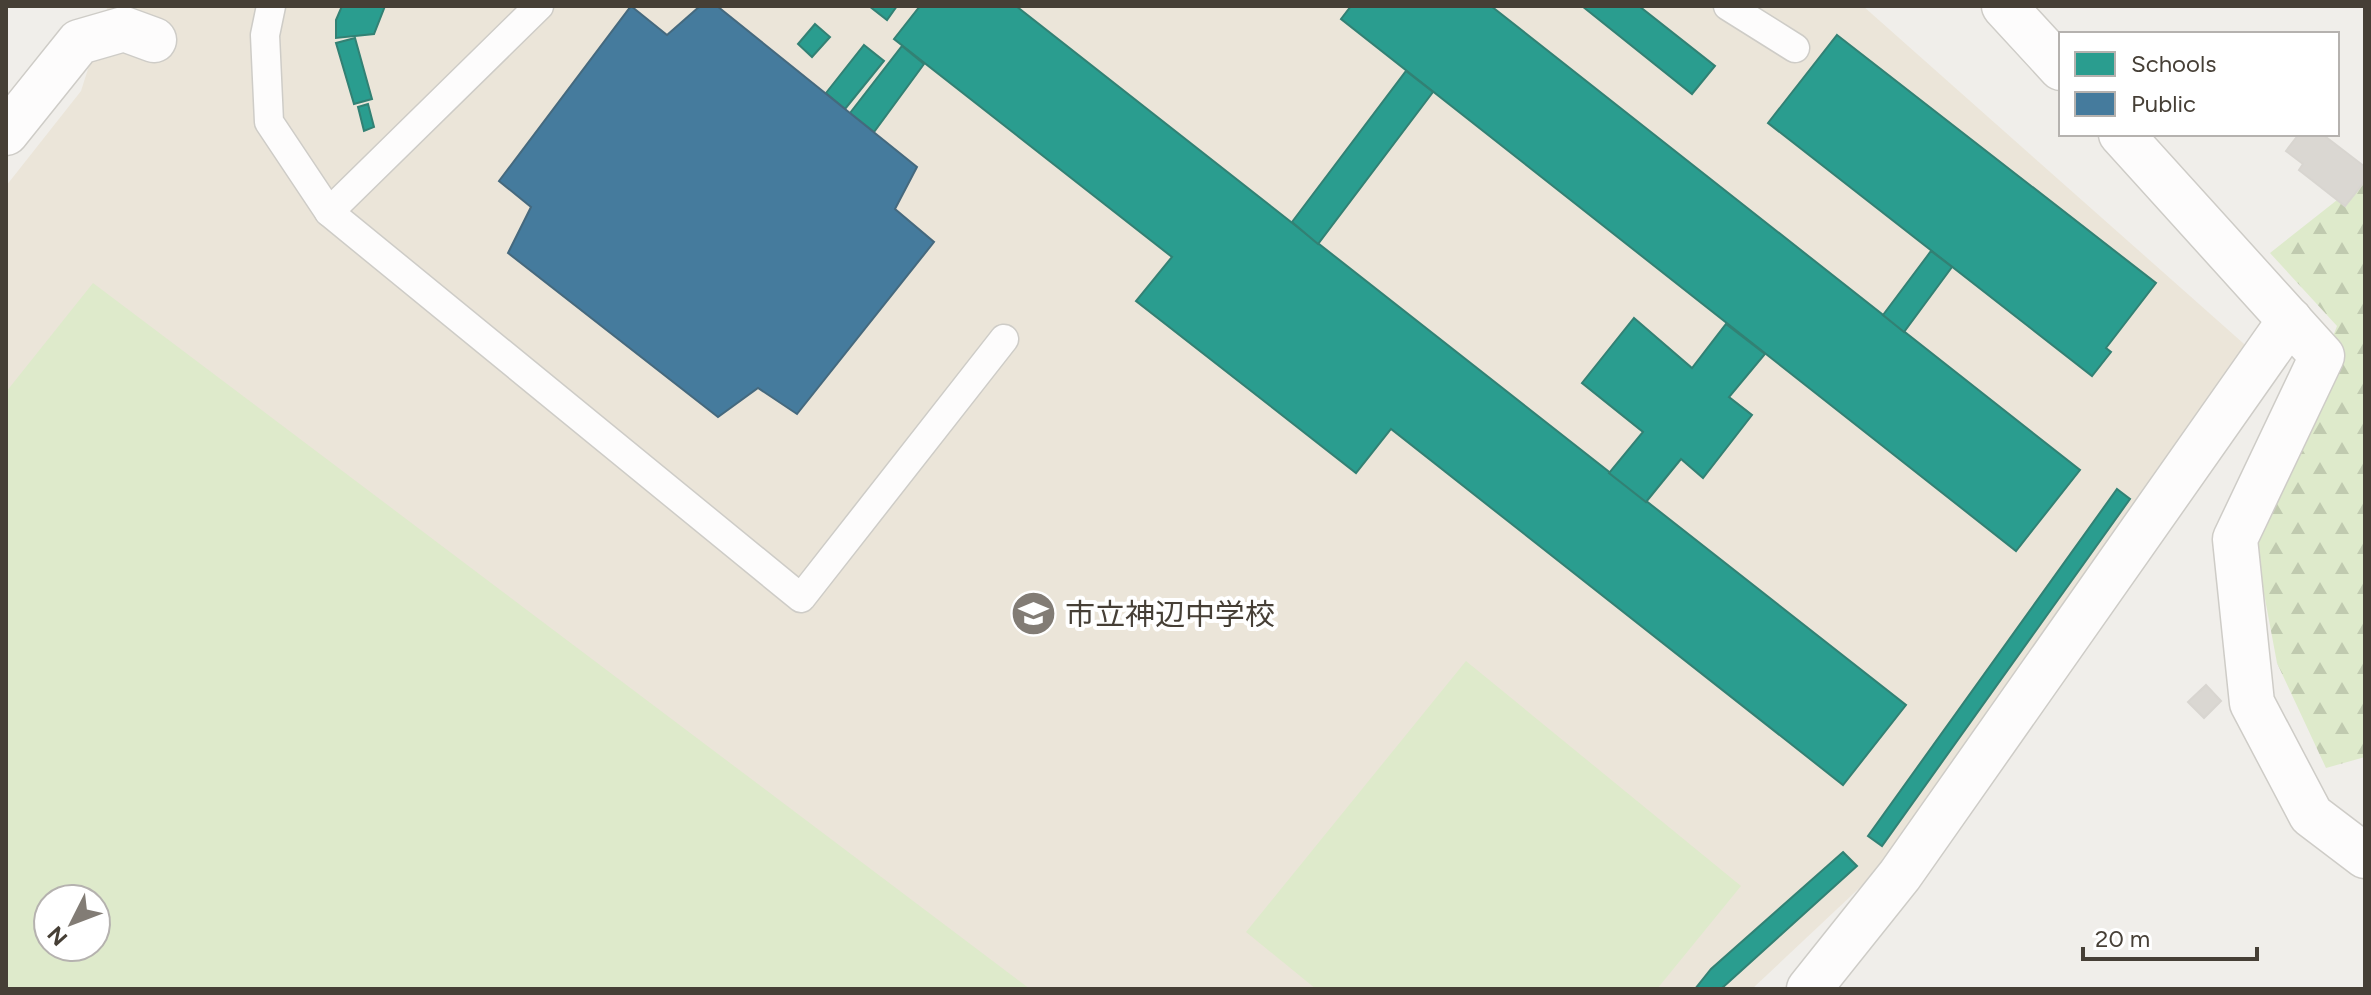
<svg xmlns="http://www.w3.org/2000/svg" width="2371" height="995" viewBox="0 0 2371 995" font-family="Figtree,'Noto Sans JP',sans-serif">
	<defs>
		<pattern id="forest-firs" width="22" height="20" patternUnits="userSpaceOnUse" patternTransform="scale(2)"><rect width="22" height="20" fill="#deeacb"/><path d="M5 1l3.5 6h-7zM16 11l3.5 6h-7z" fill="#c0caaf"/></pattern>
	</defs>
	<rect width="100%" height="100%" fill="#f0eeea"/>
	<!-- education -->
	<path fill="#ebe5d9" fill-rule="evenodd" d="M108 6H1863L2252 351 1870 878 1752 989H6V186L81 91ZM48 899H96V947H48Z"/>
	<!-- forest -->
	<path fill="url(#forest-firs)" d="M2365 178V757L2326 768 2277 663 2254 540 2337 326 2270 253Z"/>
	<!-- pitch -->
	<g fill="#deeacb" fill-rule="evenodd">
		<path d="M93 283 1030 989H6V392ZM48 899H96V947H48Z"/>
		<path d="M1466 661 1741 886 1657 989H1316L1246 932Z"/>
	</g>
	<!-- schools -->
	<g fill="#2a9d8f" stroke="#328174" stroke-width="2">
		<path d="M342 6H385L374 34 336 38V20Z"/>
		<path d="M869 6H897L887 20Z"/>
		<path d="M920 6H1016L1906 705 1843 785 1391 429 1356 473 1136 301 1172 257 894 39Z"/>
		<path d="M1351 6H1491L2080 470 2016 551 1341 19Z"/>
		<path d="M1582 6H1639L1715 66 1692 94Z"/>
		<path d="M815 24 830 37 812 57 798 44Z"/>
		<path d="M1837 35 2156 283 2106 348 2111 352 2092 376 1768 123Z"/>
		<path d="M355 38 372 99 354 104 336 43Z"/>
		<path d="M864 45 884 61 845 109 826 93Z"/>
		<path d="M902 46 924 64 874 132 850 113Z"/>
		<path d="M1406 71 1433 92 1318 244 1292 222Z"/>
		<path d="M368 104 374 127 364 131 358 107Z"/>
		<path d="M1931 251 1952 267 1904 332 1883 315Z"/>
		<path d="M1634 318 1692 368 1726 324 1765 354 1729 397 1752 415 1703 478 1681 459 1646 502 1609 473 1643 432 1582 383Z"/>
		<path d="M2117 489 2130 499 1882 846 1868 836Z"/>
		<path d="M1843 852 1857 866 1721 989H1695L1711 969Z"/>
	</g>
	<!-- public -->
	<path fill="#457b9d" stroke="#45697e" stroke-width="2" d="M631 6 667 35 700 6H717L917 167 895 209 934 242 797 414 758 388 718 417 508 253 531 207 499 181Z"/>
	<!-- building -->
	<g fill="#dad7d2" stroke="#d8d5d0" stroke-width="2">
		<path d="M2299 134H2322L2365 167V181L2345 206 2299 170 2303 164 2286 151Z"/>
		<path d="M2206 685 2221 701 2204 718 2188 702Z"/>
	</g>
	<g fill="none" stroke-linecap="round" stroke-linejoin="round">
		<defs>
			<g id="service">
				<path d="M271 6 265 35 269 122 329 212 801 598 1004 339"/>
				<path d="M1728 6 1795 48"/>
				<path d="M329 212 539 6"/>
			</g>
			<g id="minor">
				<path d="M2004 6 2061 68"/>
				<path d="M6 133 79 42 124 29 154 40"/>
				<path d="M2121 134 2322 356 2235 539 2252 703 2311 815 2365 856"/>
				<path d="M1809 989 1900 875 2290 320"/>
			</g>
		</defs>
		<!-- service casing -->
		<use href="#service" stroke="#ceccc7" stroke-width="31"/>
		<!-- minor casing -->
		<use href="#minor" stroke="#ceccc7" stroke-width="47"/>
		<!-- service -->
		<use href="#service" stroke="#fdfcfc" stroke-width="28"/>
		<!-- minor -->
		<use href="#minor" stroke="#fdfcfc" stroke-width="44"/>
	</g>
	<!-- icons -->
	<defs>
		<symbol id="school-disc" viewBox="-11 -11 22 22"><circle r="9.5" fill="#827c75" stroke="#fff"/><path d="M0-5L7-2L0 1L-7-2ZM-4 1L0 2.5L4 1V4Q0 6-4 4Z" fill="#fff"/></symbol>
	</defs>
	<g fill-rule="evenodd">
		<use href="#school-disc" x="1008" y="588" width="51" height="51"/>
	</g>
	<g text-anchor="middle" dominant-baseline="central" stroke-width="8" stroke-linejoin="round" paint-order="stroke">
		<!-- poi labels -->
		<g font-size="30" fill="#463f36" stroke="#fff" text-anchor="start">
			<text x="1065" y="614">市立神辺中学校</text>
		</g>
	</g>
	<!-- border -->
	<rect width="2371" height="995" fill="none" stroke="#463f36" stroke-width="16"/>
	<!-- legend -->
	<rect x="2059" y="32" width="280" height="104" fill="#ffffff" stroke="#b5b2af" stroke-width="2"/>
	<rect x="2075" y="52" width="40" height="24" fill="#2a9d8f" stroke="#b5b2af" stroke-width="2"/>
	<text x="2131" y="72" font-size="24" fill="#463f36">Schools</text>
	<rect x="2075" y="92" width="40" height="24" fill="#457b9d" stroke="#b5b2af" stroke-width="2"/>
	<text x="2131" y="112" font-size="24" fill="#463f36">Public</text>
	<!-- north arrow -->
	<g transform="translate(72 923) rotate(228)"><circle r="38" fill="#ffffff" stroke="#b5b2af" stroke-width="2"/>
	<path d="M0-6L14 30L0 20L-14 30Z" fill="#827c75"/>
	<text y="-12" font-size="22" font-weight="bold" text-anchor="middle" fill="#463f36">N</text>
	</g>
	<!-- scale -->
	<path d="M2083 947v12h174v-12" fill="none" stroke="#463f36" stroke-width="4"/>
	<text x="2095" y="947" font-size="24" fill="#463f36" stroke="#ffffff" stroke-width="6" paint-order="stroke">20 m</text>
</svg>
